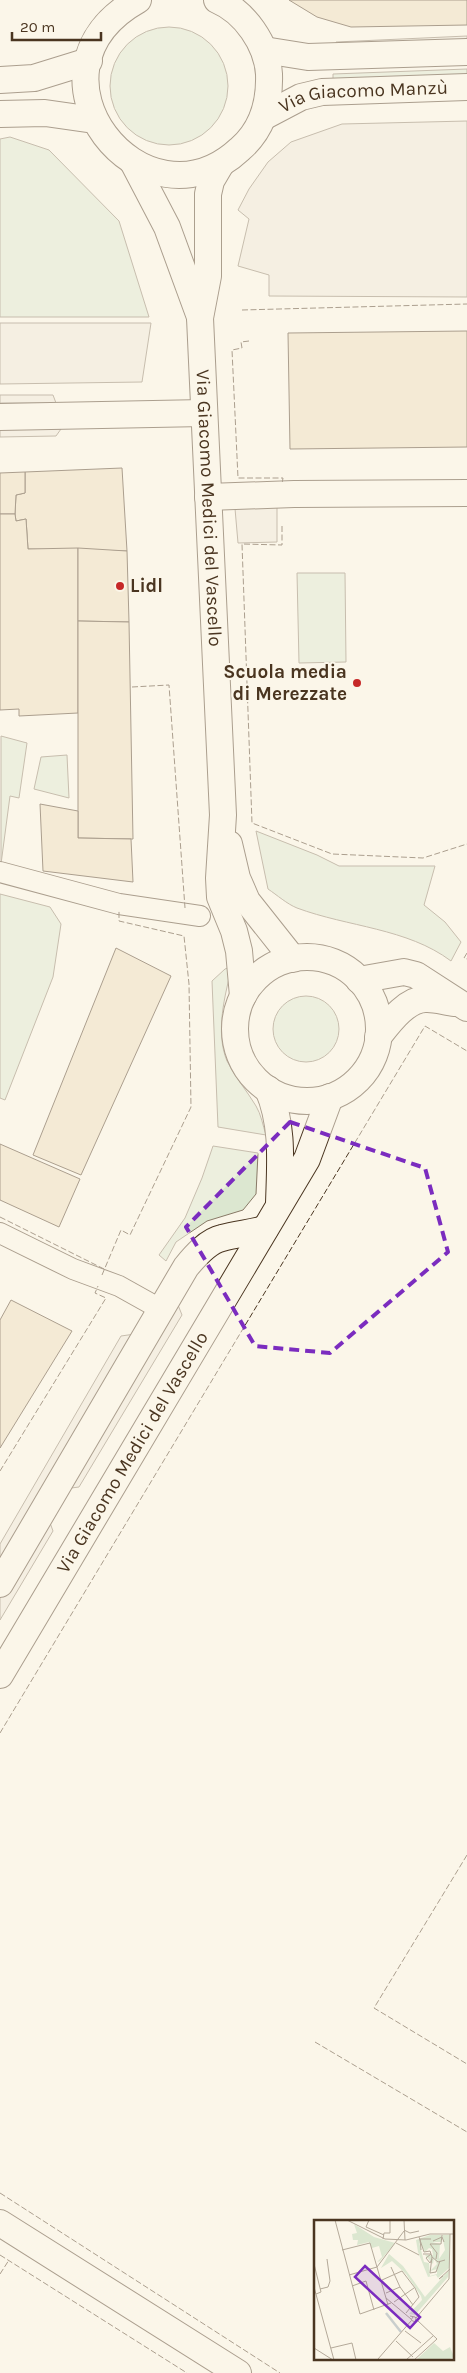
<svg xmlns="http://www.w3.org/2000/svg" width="467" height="2373" viewBox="0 0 467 2373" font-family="Karla,sans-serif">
	<rect width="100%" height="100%" fill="#fbf6e9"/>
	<!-- green -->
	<g fill="#dce7d0" stroke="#887966">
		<circle cx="169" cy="86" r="59"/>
		<path d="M467 69V77L333 81V74Z"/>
		<path d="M10 137 49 150 119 221 149 317H0V139Z"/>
		<path d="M297 573H345L346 662 299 663Z"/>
		<path d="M1 736 27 743 19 798 10 796 1 864Z"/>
		<path d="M67 755 69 798 34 789 41 757Z"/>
		<path d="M256 831 317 855 339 866H435L424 905 445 922 461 942 451 961C407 928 348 927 297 908 287 904 277 895 268 889Z"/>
		<path d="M0 894 50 907 61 924 53 977 5 1100 0 1098Z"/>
		<path d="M232 966C225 995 215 1032 227 1061 235 1077 247 1091 256 1106 261 1114 263 1126 266 1135L218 1127 212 981 225 969Z"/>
		<circle cx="306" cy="1029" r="33"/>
		<path d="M213 1146 258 1153 256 1194 243 1210 207 1221 176 1242 166 1261 159 1255 185 1218 202 1178Z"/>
	</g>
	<!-- parking -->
	<g fill="#ede7d9" stroke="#887966">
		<path d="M467 36V44L337 51 336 42Z"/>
		<path d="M467 121V297L269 296V275L238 266 249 219 238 210 249 189 268 162 291 142 342 124Z"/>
		<path d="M0 323H151L142 382 0 384Z"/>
		<path d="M0 395H53L56 403H0Z"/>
		<path d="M0 429H61L56 436 0 437Z"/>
		<path d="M277 484V542L238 543 234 497Z"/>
		<path d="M172 1290 182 1315 79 1487 56 1490Z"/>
		<path d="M135 1334 0 1559V1544L121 1336Z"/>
		<path d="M45 1509 53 1531 0 1620V1584Z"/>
	</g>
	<!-- building -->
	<g fill="#ecdcbc" stroke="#4a3520">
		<path d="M289 0H467V25L351 27 317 17Z"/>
		<path d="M467 331V447L290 449 288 333Z"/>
		<path d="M122 468 127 551 28 549 26 519 16 521 15 514 16 495 25 493V472Z"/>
		<path d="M25 472V493L16 495 15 514H0V473Z"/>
		<path d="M0 514H15L16 521 26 519 28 549 78 548V713L19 716V709L0 710Z"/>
		<path d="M78 548 127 551 129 622 78 621Z"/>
		<path d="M78 621 129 622 133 839 78 838Z"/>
		<path d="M40 804 78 811V838L131 839 133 882 43 871Z"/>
		<path d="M116 948 171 976 81 1175 33 1155Z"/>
		<path d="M0 1144 80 1179 59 1227 0 1200Z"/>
		<path d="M11 1300 72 1331 0 1448V1320Z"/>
	</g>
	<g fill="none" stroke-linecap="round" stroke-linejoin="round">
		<defs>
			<g id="pedestrian">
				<path d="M0 872 119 904 200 916"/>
				<path d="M0 1233 73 1269 119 1286 162 1310"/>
			</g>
			<g id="minor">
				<path d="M138 0C10 72 144 239 240 149 262 130 270 103 269 74 267 44 245 12 217 0"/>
				<path d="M264 50 308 57 467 52"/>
				<path d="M0 80 34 78 89 61"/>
				<path d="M0 114 45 113 94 120"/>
				<path id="s1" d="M263 117 301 97 322 92 467 87"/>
				<path d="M133 162 167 227 200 317"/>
				<path id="s2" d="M221 164 211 181 208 194V276L200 318 223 815 219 878 220 897 234 931 239 951 243 996"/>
				<path d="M0 417 204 413"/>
				<path d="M208 497 294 494 467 493"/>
				<path d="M229 844 237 878 247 901 293 959"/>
				<circle cx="307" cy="1029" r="72"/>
				<path d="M359 980 404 972 416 975 467 1008"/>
				<path d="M378 1037C389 1023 407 998 427 999 436 999 446 1002 455 1003"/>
				<path d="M268 1089C284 1126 280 1165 279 1204"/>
				<path d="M0 1584 186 1267C195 1256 208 1241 222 1238 236 1234 251 1233 265 1229"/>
				<path id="s3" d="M0 1675 307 1159 330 1097"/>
				<path d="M0 2223 238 2373"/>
			</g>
		</defs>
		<!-- pedestrian casing -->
		<use href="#pedestrian" stroke="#4a3520" stroke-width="22"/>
		<!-- minor casing -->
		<use href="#minor" stroke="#4a3520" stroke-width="28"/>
		<!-- pedestrian -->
		<use href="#pedestrian" stroke="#fbf6e9" stroke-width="20"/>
		<!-- minor -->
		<use href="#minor" stroke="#fbf6e9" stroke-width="26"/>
		<!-- fence -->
		<g stroke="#4a3520" stroke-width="1" stroke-dasharray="6 2.5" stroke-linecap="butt">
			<path d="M242 310 467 304"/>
			<path d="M249 341 241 342 242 348 232 350 238 478H283L282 484"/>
			<path d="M282 526V545L242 544 252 823 332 854 423 858 467 844"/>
			<path d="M132 687 169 685 185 908"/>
			<path d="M467 953 464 958 467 959"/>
			<path d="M0 1217 104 1269"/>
			<path d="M102 1275 121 1230 130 1235 191 1107 189 984 184 936 119 921V910"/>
			<path d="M0 1471 106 1298 95 1293 98 1286"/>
			<path d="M0 1733 425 1026 467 1051"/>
			<path d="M467 1855 374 2008 467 2064"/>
			<path d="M315 2042 467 2132"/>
			<path d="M0 2193 280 2373"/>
			<path d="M0 2255 187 2373"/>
			<path d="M0 2274 9 2260"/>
		</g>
	</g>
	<!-- marked area -->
	<path d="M0 0H467V2373H0ZM290 1122 425 1168 448 1252 330 1353 255 1346 186 1227Z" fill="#fbf6e9" fill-opacity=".55" fill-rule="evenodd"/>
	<path fill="none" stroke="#7b2cbf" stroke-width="4" stroke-dasharray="10 6" stroke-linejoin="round" d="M290 1122 425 1168 448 1252 330 1353 255 1346 186 1227Z"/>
	<!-- markers -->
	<g fill="#c62828" stroke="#fbf6e9" stroke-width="2">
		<circle cx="120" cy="586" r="5"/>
		<circle cx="357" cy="683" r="5"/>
	</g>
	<g text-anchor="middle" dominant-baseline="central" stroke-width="4" stroke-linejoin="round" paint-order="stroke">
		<!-- street labels -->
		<g font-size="19" fill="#4a3520" stroke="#fbf6e9">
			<text stroke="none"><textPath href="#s1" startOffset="105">Via Giacomo Manzù</textPath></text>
			<text stroke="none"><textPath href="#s2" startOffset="348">Via Giacomo Medici del Vascello</textPath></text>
			<text stroke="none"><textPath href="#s3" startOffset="259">Via Giacomo Medici del Vascello</textPath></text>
		</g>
		<!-- poi labels -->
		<g font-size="19" font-weight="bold" fill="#4a3520" stroke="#fbf6e9" text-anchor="start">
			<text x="130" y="586">Lidl</text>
			<text x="347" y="672" text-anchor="end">Scuola media<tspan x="347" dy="22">di Merezzate</tspan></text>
		</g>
	</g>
	<!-- overview -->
	<g transform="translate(314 2220)">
		<rect width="140" height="140" fill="#fbf6e9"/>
		<path d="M40 4 60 17 81 23 66 41 63 42 68 37 65 26 58 28 55 22 43 25 44 20H39L38 14 43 13ZM116 15H127V22H118L126 24 125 39 131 30 128 15H136L135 48 124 58 122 55 114 57 104 32 102 20ZM105 22 111 32 115 28 118 29 119 35H111L119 44 120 38 123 44 116 51 123 49V54L116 56 115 43 110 42ZM75 34 89 46 111 77 135 50 134 57 101 95 95 94 108 80 107 76 92 54 78 41 67 48ZM120 123 129 131 136 127 140 137 134 140H102Z" fill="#dce7d0" fill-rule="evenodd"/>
		<path fill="none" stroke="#c9cecd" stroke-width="2.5" d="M72 93 87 112"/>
		<path fill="none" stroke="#b4a999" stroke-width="1" d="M21 0 46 94 77 83M33 0 71 19 92 20 116 14H140M55 0 52 7 70 15M90 0 91 20M90 10 96 13 105 11M105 17 110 32 116 31 118 37M69 19 70 13H76V0M119 21 128 17 130 22M82 23 105 35M28 30 56 23 74 85M107 30 106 19H117M109 34H117L112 38 116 43 118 39M122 39 123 33 116 24H127L128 15M126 41 122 52 116 53 118 37 124 42 131 40M0 44 7 72 2 74M77 47 86 67 99 85M35 55 63 47 90 11M129 56 125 59 136 49M68 60 88 51 101 68 105 77 92 93M38 66 52 61 60 90M0 67 20 140M6 69 14 67 16 61 13 39M72 73 86 67M72 78 97 99M80 82 100 68M96 96 101 97 102 98 101 102 97 100 99 97M102 98 135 59 136 14M91 111 107 123M82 121 99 137M0 128 19 140M17 128 38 123 42 140M64 139 97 101M92 140 119 116M100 140 123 119 103 100"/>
		<path fill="#7b2cbf" fill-opacity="0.15" stroke="#7b2cbf" stroke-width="2.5" d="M51 46 106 97 96 108 41 57Z"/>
		<rect width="140" height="140" fill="none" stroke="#4a3520" stroke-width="2.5"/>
	</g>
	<!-- scale -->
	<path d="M12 32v8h89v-8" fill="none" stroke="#4a3520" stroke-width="2.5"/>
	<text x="20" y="32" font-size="15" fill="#4a3520" stroke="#fbf6e9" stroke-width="4" paint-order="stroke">20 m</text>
</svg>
